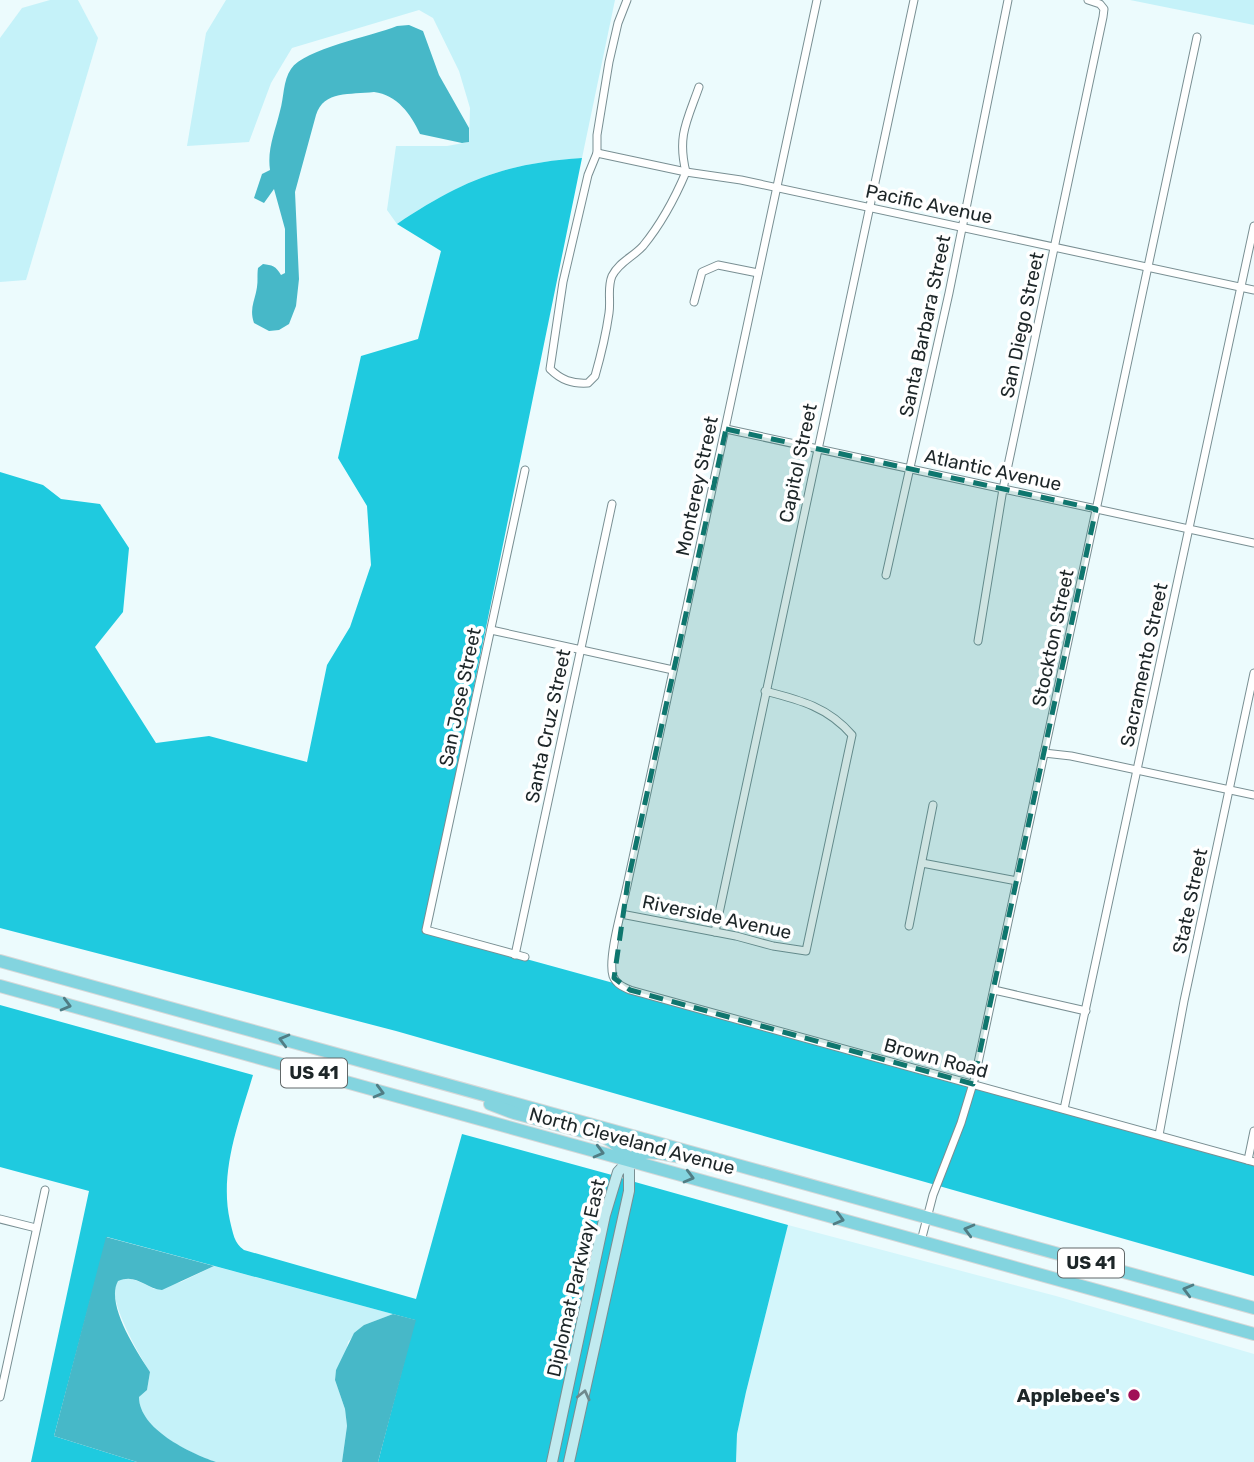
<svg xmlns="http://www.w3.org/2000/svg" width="1254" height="1462" viewBox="0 0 1254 1462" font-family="Rubik,sans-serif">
	<rect width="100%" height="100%" fill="#ecfbfd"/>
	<!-- built -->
	<path fill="#d4f6fb" d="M788 1225 1056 1296 1254 1354V1462H736L737 1434 746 1392Z"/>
	<!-- green -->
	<g fill="#c5f2f9">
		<path d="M50 0H78L98 38 26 280 0 282V38L22 8Z"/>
		<path d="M226 0H615L582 158C505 163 461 181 397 224L387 210 396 146H447L469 142 470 108 459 71 433 18 419 10 292 48 271 83 249 142 187 146 206 33Z"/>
		<path d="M1130 0H1254V25Z"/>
		<path d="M214 1266 393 1314 364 1325 348 1342 346 1353 336 1370 335 1380 345 1409 347 1426 342 1462H216C190 1453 138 1429 139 1397L147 1390 150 1372C136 1350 75 1244 154 1289L181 1282Z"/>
	</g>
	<!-- forest -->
	<g fill="#1fcadf">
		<path d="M582 158 424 931 1254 1159V1276L396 1031 0 928V472L43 485 61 499 100 504 129 548 123 612 95 647 156 743 209 736 307 762 327 665 350 627 371 565 367 506 338 458 361 356 418 339 441 251 397 224C461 181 505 163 582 158Z"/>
		<path d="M0 1005 253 1075C239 1122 219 1172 230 1221 233 1233 234 1243 244 1250L416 1299 462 1134 612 1175 600 1214 547 1462H378L415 1320 107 1237 54 1436 137 1462H31L89 1191 0 1167Z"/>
		<path d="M621 1178 625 1179 624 1190 564 1462H557L609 1216Z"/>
		<path d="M635 1182 788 1225 746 1392 737 1434 736 1462H574Z"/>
	</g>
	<!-- water -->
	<g fill="#47b8c8">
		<path d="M409 25 423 31 439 75 469 128V142L462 143 420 134C411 114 397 95 374 92 350 95 324 90 316 115L295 192 299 279 296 306 289 324 279 330 269 331 254 323C249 308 255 301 257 287 258 281 257 275 258 268L263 264C272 265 276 266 281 275L285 273V229L274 189 264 203 254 198 262 174 270 170C267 149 275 132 280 111 284 98 283 80 291 69 304 49 372 36 397 26Z"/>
		<path d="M106 1237 214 1266 162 1290C145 1288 136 1273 118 1281 105 1304 137 1352 150 1372L147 1390 139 1397C139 1429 190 1453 216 1462H137L54 1436Z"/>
		<path d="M393 1314 416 1320 378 1462H342L347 1426 345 1409 335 1380 336 1370 354 1333 364 1325Z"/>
	</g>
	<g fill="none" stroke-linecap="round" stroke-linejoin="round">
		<defs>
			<g id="minor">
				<path d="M627 0 618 23 609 62 597 135V153L588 175 563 282 550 369C561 380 572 384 588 383L595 376C601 355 606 334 609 313 611 300 607 288 612 276 619 262 633 257 643 246 661 224 675 198 686 172 677 136 687 121 699 87"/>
				<path d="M817 0 628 881C624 902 607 958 613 976 616 984 623 987 630 990L1254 1162"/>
				<path d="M597 153 686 172 741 180 1254 290"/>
				<path d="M694 302 702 272 718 265 758 273"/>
				<path d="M726 429 1254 543"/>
				<path d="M525 470 426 930 525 957"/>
				<path d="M886 575 949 293 1008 0"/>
				<path d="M491 630 673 670"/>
				<path d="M978 641 1003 489 1103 17 1104 9 1100 4 1088 0"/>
				<path d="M1044 753 1071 756 1254 795"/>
				<path d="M922 863 1017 881"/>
				<path d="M621 914 736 936 773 946 806 951 852 735C828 707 800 700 765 691"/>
				<path d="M909 926 933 805"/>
				<path d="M715 932 914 0"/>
				<path d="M515 955 612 504"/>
				<path d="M994 990 1086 1011"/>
				<path d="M1064 1109 1254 226"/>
				<path d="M1159 1135 1184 1001 1254 673"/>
				<path d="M1248 1160 1254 1131"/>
				<path d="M0 1219 36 1228"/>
				<path d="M921 1241 933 1195 961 1123 975 1077 1197 37"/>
				<path d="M0 1397 45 1190"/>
			</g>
			<g id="secondary">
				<path d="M552 1462 605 1215 618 1172 629 1160"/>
				<path d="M569 1462 629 1191V1160"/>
			</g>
			<g id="primary">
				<path d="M0 961 1254 1308"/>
				<path d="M0 986 1254 1334"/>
				<path d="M490 1104 514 1113 604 1137C616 1143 622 1149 629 1160"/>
				<path d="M629 1160C647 1147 660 1154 681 1157"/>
			</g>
		</defs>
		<!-- minor casing -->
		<use href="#minor" stroke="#798f93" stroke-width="9"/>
		<!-- secondary casing -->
		<use href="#secondary" stroke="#798f93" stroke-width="12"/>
		<!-- primary casing -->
		<use href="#primary" stroke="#d6d8d8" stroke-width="14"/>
		<!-- minor -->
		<use href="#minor" stroke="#fff" stroke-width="7"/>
		<!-- secondary -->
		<use href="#secondary" stroke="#c1eaef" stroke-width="10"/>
		<!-- primary -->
		<use href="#primary" stroke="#83d4df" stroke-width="12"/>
	</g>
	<!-- one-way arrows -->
	<defs><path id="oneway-chevron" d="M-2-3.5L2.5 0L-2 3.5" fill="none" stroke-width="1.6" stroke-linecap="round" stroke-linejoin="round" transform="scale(1.75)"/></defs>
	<g stroke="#507d84">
		<use href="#oneway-chevron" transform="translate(66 1005) rotate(15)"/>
		<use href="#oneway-chevron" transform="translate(284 1040) rotate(-165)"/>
		<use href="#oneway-chevron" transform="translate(379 1092) rotate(15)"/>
		<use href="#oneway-chevron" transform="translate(599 1152) rotate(15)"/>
		<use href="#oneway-chevron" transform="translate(689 1177) rotate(15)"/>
		<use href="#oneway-chevron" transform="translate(839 1219) rotate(15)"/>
		<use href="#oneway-chevron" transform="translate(969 1230) rotate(-165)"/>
		<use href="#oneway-chevron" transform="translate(1188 1290) rotate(-165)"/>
	</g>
	<use stroke="#6f888c" href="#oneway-chevron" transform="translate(584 1395) rotate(-77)"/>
	<!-- marked area -->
	<path fill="#0f766e" fill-opacity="0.2" stroke="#0f766e" stroke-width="5" stroke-dasharray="14 9" stroke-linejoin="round" d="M726 429 1096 509 973 1084 630 990 614 978 628 881Z"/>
	<!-- markers -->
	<circle fill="#a01057" stroke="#fff" stroke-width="2.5" cx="1134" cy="1395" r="7"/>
	<g text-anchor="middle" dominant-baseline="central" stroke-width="7" stroke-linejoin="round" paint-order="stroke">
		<!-- shield labels -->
		<g fill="#fff" stroke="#616768" stroke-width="2">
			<rect x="281" y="1058.5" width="66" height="29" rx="5"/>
			<rect x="1058" y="1248.5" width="66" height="29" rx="5"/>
		</g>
		<g font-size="18" font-weight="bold" fill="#1d2628">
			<text x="314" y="1073">US 41</text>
			<text x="1091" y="1263">US 41</text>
		</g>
		<!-- street labels -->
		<g font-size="19" fill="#1d2628" stroke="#fff">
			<text transform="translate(929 204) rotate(12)">Pacific Avenue</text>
			<text transform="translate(1022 325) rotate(-78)">San Diego Street</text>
			<text transform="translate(925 326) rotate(-78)">Santa Barbara Street</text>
			<text transform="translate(798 463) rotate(-78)">Capitol Street</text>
			<text transform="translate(993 470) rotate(12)">Atlantic Avenue</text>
			<text transform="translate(697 486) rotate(-78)">Monterey Street</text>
			<text transform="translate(1053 638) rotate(-78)">Stockton Street</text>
			<text transform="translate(1144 665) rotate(-78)">Sacramento Street</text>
			<text transform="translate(460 697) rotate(-78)">San Jose Street</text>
			<text transform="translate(548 726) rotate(-78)">Santa Cruz Street</text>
			<text transform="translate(1190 901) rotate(-78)">State Street</text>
			<text transform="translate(717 917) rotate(12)">Riverside Avenue</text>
			<text transform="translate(936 1058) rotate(15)">Brown Road</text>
			<text transform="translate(632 1141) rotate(15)">North Cleveland Avenue</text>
			<text transform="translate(576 1278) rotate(-77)">Diplomat Parkway East</text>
		</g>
		<!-- poi labels -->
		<g font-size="19" font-weight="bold" fill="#1d2628" stroke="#fff" text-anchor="end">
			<text x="1120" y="1395">Applebee's</text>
		</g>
	</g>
</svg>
